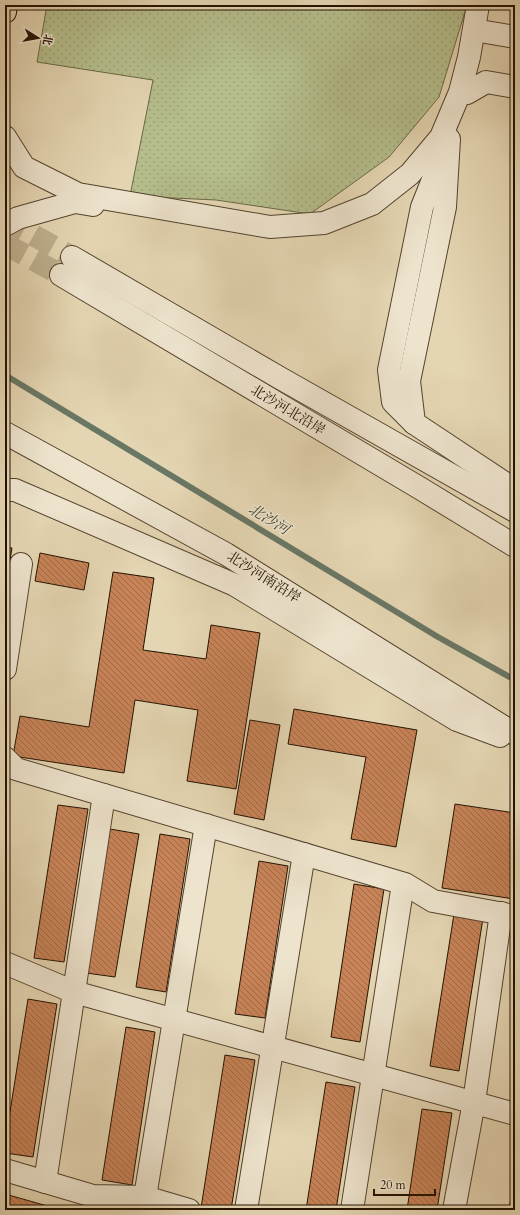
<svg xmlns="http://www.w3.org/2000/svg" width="520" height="1215" viewBox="0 0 520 1215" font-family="Cardo,'Noto Serif SC',serif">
	<defs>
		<pattern id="park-dots" width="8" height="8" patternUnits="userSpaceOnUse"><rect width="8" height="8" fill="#b5be8c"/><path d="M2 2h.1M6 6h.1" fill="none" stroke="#9ba277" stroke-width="1.8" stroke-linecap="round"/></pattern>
		<pattern id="building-back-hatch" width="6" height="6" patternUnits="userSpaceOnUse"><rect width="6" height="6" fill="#c88358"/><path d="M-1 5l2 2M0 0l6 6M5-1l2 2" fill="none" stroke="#a26a46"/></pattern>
	</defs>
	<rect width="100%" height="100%" fill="#e5d6b3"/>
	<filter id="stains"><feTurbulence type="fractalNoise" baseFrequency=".005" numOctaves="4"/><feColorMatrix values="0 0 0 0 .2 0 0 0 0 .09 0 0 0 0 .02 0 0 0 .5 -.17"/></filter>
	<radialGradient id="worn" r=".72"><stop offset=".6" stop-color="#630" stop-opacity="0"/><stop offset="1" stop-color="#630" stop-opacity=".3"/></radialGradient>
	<!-- park -->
	<path fill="url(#park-dots)" stroke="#6c6846" d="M47 5H467L439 97 389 157 310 214 216 200 130 196 153 80 37 62Z"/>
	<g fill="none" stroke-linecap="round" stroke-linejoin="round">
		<!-- stream -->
		<path stroke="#697765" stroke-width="6" d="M10 378 438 637 515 680"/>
	</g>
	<!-- building -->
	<g fill="url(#building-back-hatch)" stroke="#231200">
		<path d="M5 547 12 548 5 590Z"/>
		<path d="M40 553 89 563 84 590 35 581Z"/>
		<path d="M113 572 154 578 143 650 206 659 211 625 260 633 236 789 187 781 198 710 135 700 124 773 13 756 20 716 89 727Z"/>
		<path d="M294 709 417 730 396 847 351 839 366 757 288 744Z"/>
		<path d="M250 720 280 725 264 820 234 814Z"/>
		<path d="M455 804 515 813 514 899 442 888Z"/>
		<path d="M58 805 88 809 64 962 34 958Z"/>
		<path d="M110 829 139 834 115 977 86 973Z"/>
		<path d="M160 834 190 839 166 992 136 987Z"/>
		<path d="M259 861 288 866 265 1018 235 1014Z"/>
		<path d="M354 884 384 889 360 1042 331 1037Z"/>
		<path d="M454 914 483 918 459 1071 430 1066Z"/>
		<path d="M28 999 57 1004 33 1157 5 1153V1143Z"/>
		<path d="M126 1027 155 1032 132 1185 102 1180Z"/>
		<path d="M225 1055 255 1060 231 1210H215L201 1208Z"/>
		<path d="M326 1082 355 1087 336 1210H306Z"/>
		<path d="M422 1109 452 1113 437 1210H407Z"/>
		<path d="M515 1173V1210H509Z"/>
		<path d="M5 1194 51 1207 50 1210H5Z"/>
	</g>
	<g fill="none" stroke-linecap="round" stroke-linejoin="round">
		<!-- minor-tunnel -->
		<g stroke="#beaf8f" stroke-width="22" stroke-dasharray="22 11" stroke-linecap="butt">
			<path d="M5 219 72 257"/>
			<path d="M5 244 61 275"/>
		</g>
		<defs>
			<g id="minor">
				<path d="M474 30 515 37"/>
				<path d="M467 93 486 82 515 87"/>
				<path d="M5 137 24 167 78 194 270 227 324 223 372 204 410 174 441 137 460 92 469 57 478 5"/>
				<path d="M449 139 445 207 409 381 414 423 515 490"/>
				<path d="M5 225 18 218 75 202 93 205"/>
				<path d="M72 257 280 378 515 511"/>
				<path d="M61 275 418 487 515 546"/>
				<path d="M414 423 393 402 389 370 422 207 442 157"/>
				<path d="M5 433 226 554 515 734"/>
				<path d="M5 490H15L235 585 457 720 500 736"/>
				<path d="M5 669 21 564"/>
				<path d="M5 758 16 769 405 884 433 901 515 916"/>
				<path d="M5 963 74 992 515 1114"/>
				<path d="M5 1170 93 1196 145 1197 189 1210"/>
				<path d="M45 1182 104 795"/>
				<path d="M145 1197 206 825"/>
				<path d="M246 1210 304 854"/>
				<path d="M352 1210 403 884"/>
				<path d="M454 1210 474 1102 501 913"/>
			</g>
			<path id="major" d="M5 12 6 5"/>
		</defs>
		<!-- minor casing -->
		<use href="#minor" stroke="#54432d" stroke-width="24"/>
		<!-- major casing -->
		<use href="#major" stroke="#231200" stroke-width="24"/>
		<!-- minor -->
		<use href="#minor" stroke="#eee4ce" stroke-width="22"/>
		<!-- major -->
		<use href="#major" stroke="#e5d6b3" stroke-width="22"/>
	</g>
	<g text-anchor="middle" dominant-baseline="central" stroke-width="3" stroke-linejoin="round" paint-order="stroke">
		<!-- street labels -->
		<g font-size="14" fill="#231200" stroke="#eee4ce">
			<text transform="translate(288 410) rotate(31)">北沙河北沿岸</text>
			<text transform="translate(264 577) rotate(32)">北沙河南沿岸</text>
		</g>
		<!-- water labels -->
		<g font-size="15" font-style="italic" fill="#4c4d3b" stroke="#eee4ce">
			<text transform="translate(269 519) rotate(31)">北沙河</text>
		</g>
	</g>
	<!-- margin -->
	<rect width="520" height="1215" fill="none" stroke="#e5d6b3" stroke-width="20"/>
	<rect x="6" y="6" width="508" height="1203" fill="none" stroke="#231200" stroke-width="2"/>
	<rect x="10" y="10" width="500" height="1195" fill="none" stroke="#231200"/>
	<!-- north arrow -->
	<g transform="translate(38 38) rotate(101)" stroke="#eee4ce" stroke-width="3" paint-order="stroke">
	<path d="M0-3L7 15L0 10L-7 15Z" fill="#231200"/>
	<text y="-6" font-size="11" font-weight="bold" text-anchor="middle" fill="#231200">北</text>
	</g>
	<!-- scale -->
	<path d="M374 1189v6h61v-6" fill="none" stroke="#231200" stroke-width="2"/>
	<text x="380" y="1189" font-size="12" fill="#231200" stroke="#eee4ce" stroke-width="3" paint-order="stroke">20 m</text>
	<rect width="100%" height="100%" filter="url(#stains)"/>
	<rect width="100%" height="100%" fill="url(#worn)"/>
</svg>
